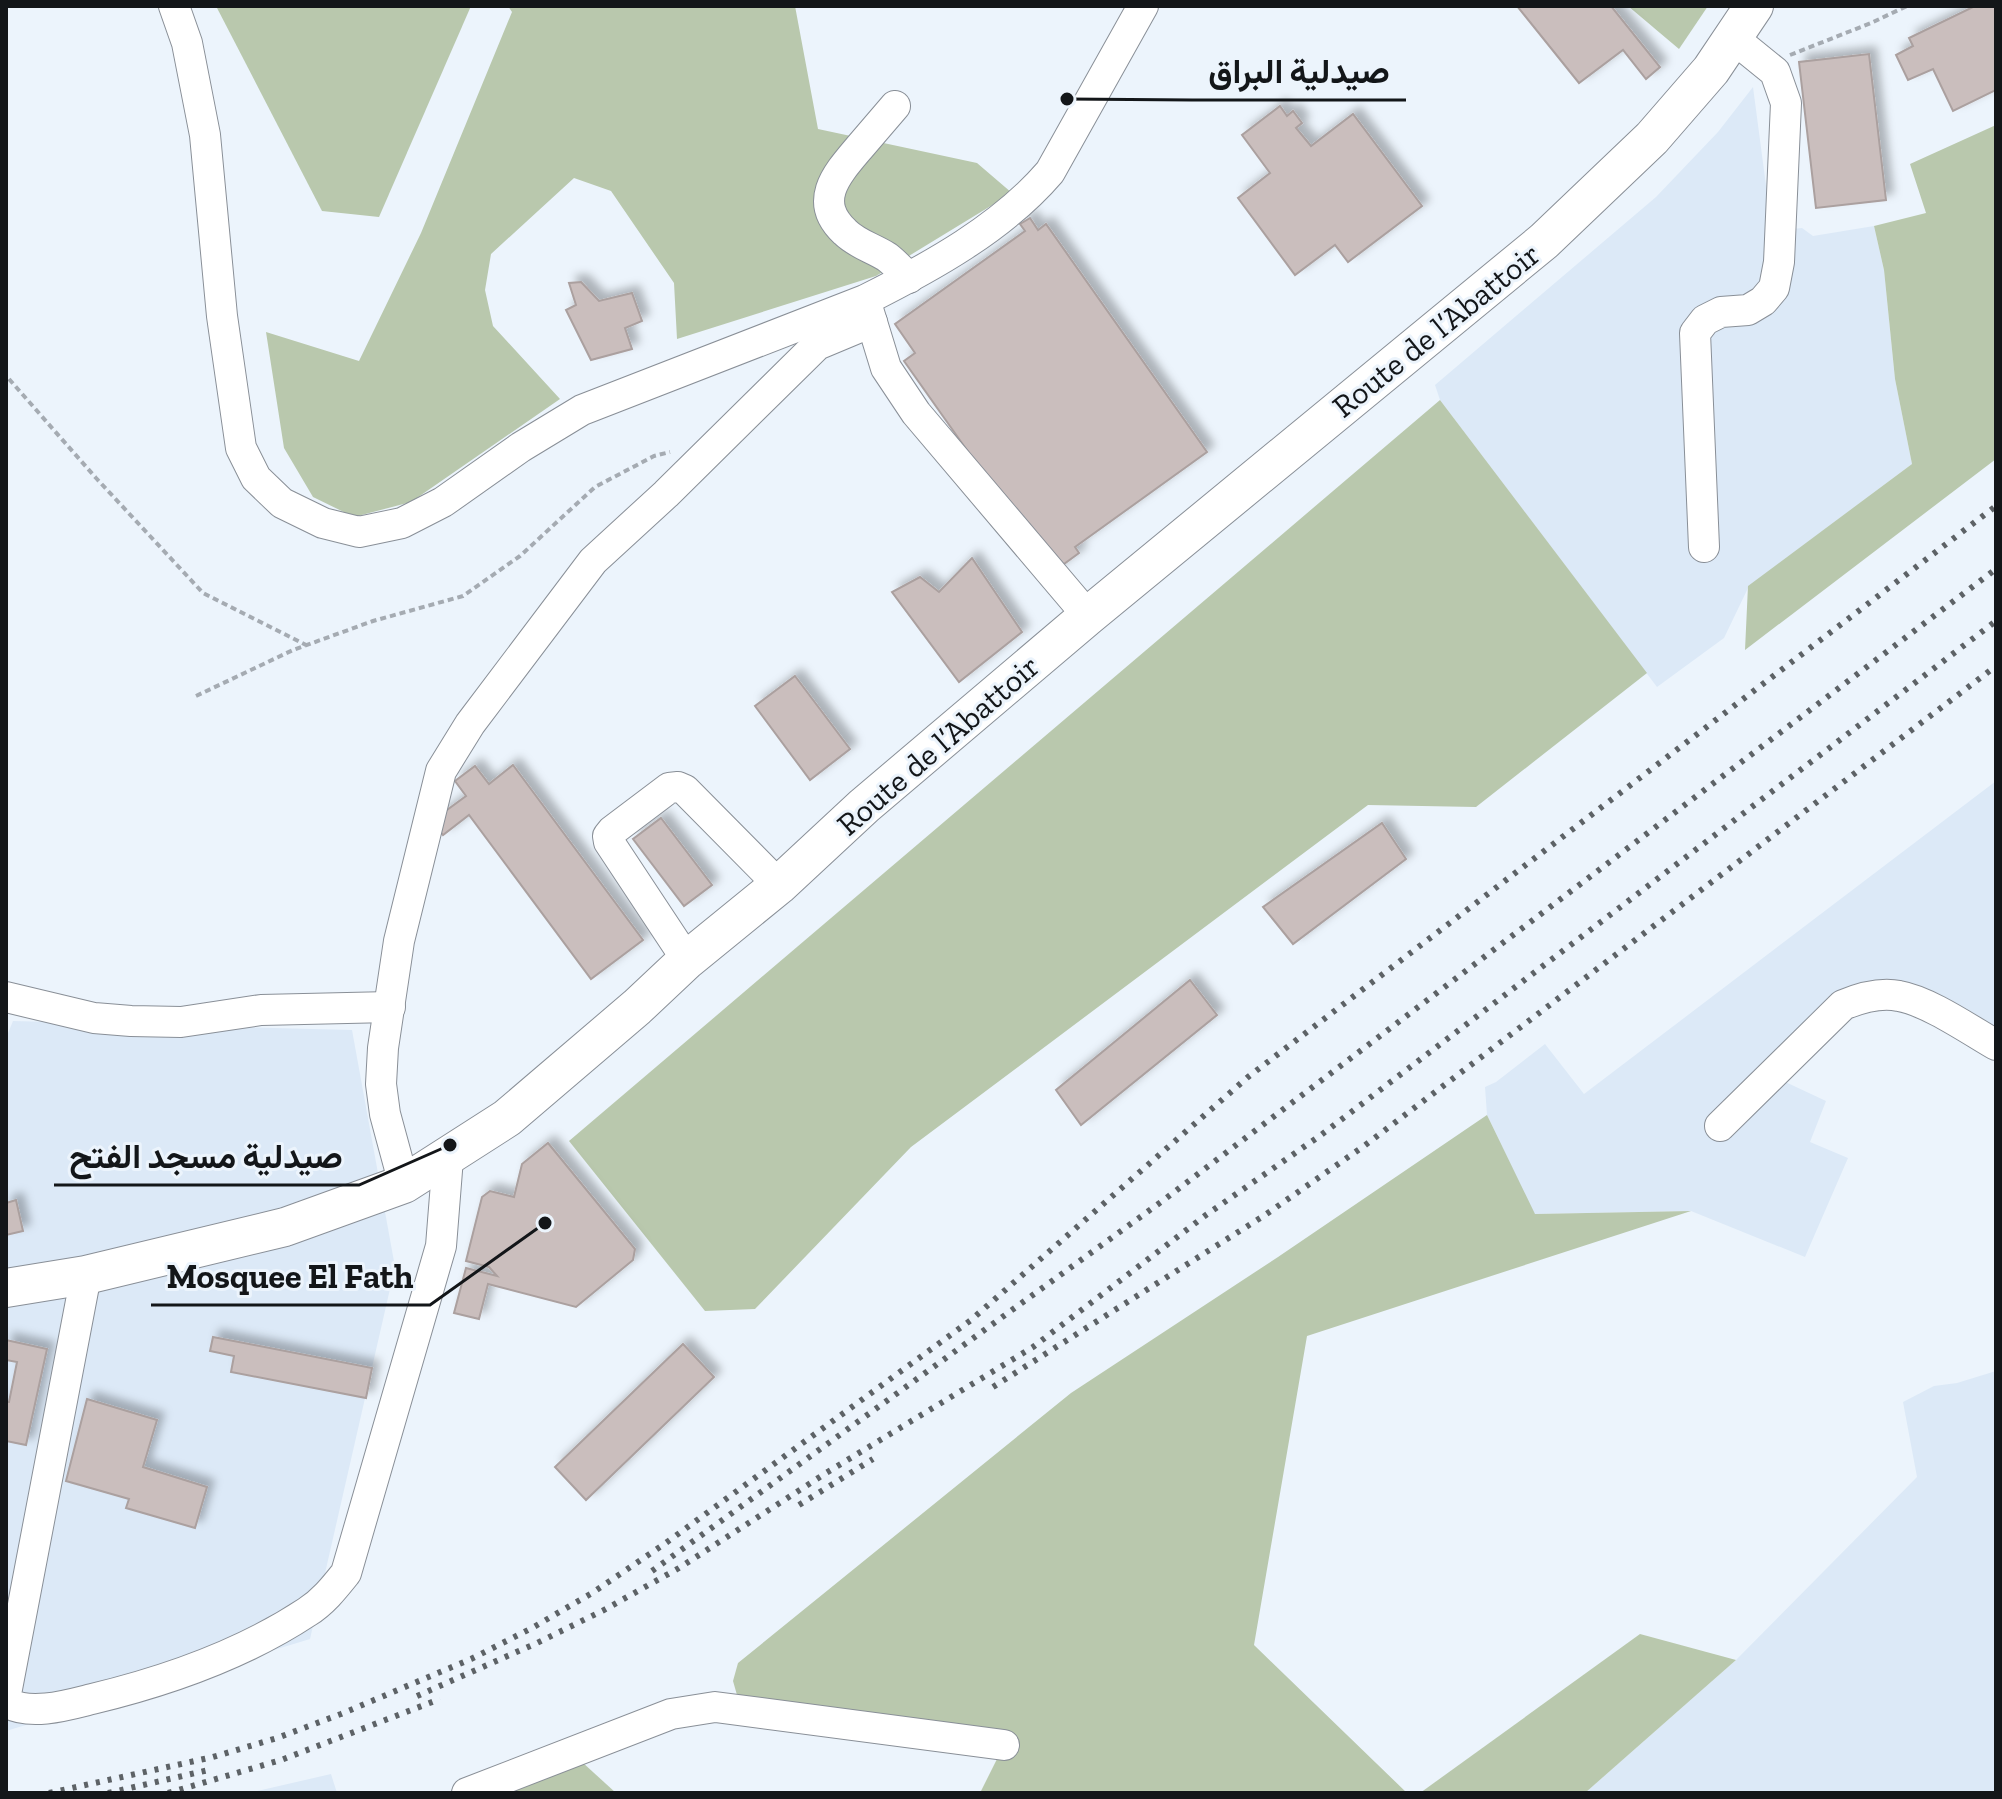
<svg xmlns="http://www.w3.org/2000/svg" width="2002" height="1799" viewBox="0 0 2002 1799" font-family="'Zilla Slab',Vazirmatn,serif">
	<defs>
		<filter id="shadow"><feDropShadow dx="7" dy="-7" stdDeviation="4" flood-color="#0004"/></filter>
	</defs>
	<rect width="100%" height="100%" fill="#ecf4fc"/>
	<!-- built -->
	<g fill="#dce9f7">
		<path d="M1753 87 1772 231 1802 228 1813 236 1874 226 1884 270 1895 379 1912 464 1749 586 1724 638 1657 687 1440 400 1435 385 1656 197 1718 132Z"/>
		<path d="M1996 781V1061L1975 1051 1929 1022 1890 1007 1868 1003 1779 1079 1826 1101 1810 1142 1848 1158 1805 1257 1691 1211 1534 1214 1487 1115 1485 1087 1496 1082 1545 1044 1584 1094Z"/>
		<path d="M13 1021 352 1030 395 1267 310 1639 6 1731V1038Z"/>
		<path d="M1996 1371V1793H1585L1736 1660 1917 1477 1903 1402 1934 1386 1957 1383Z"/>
		<path d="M331 1774 337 1793H249Z"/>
	</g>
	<!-- green -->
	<g fill="#b9c8ad">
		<path d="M216 6H471L379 217 322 211Z"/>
		<path d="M508 6H795L818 129 977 163 1012 193 876 276 677 339 674 283 611 191 574 178 491 254 485 290 493 326 560 399 411 502 354 517 313 497 284 448 266 332 359 361 421 233 512 12Z"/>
		<path d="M1628 6H1708L1679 49Z"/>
		<path d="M1996 125V459L1745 650 1748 586 1912 464 1895 379 1884 270 1874 226 1926 213 1910 164Z"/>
		<path d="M1440 400 1647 673 1476 807 1368 805 911 1147 755 1309 705 1311 569 1141Z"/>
		<path d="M1487 1115 1535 1214 1691 1211 1307 1336 1254 1645 1407 1793H980L1004 1745 1008 1731 751 1703 737 1695 733 1681 738 1663 1071 1393 1278 1257Z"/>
		<path d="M1640 1634 1736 1660 1585 1793H1420Z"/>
		<path d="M582 1762 616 1793H496Z"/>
	</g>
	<!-- building -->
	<g fill="#cabebd" stroke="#aba09f" stroke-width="2" filter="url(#shadow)">
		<path d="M1517 6H1611L1660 67 1646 79 1623 50 1579 83Z"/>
		<path d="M1975 6H1996V90L1953 111 1933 69 1908 80 1896 55 1913 46 1909 38Z"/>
		<path d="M1869 54 1886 200 1816 208 1799 62Z"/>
		<path d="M1280 106 1287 116 1293 111 1302 123 1296 128 1311 146 1353 114 1422 206 1348 262 1335 245 1295 275 1238 198 1270 173 1242 135Z"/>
		<path d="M1030 218 1038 230 1046 224 1207 452 1075 547 1079 553 1053 572 904 361 915 353 895 324 1025 231 1020 224Z"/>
		<path d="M581 282 599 301 632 293 642 321 625 328 632 349 591 360 566 310 576 305 569 283Z"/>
		<path d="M972 558 1022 632 959 682 892 592 920 577 939 592Z"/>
		<path d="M795 676 850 749 810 780 755 706Z"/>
		<path d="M513 765 643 940 591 979 469 815 443 835 432 821 466 796 455 781 475 766 489 784Z"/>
		<path d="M661 818 712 885 684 906 633 839Z"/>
		<path d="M1382 823 1406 859 1293 944 1263 907Z"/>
		<path d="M1190 980 1217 1015 1081 1125 1056 1090Z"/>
		<path d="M548 1143 635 1249 633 1260 576 1307 488 1284 479 1319 454 1313 466 1268 497 1276 489 1267 466 1261 482 1197 490 1191 514 1197 522 1164Z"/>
		<path d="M16 1200 23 1231 6 1235V1203Z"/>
		<path d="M213 1337 372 1368 366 1398 231 1372 234 1356 210 1351Z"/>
		<path d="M6 1340 47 1349 26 1445 6 1441V1402H9L17 1362 6 1360Z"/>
		<path d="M683 1344 714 1377 586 1500 555 1467Z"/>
		<path d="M87 1399 157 1420 143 1467 207 1487 195 1528 126 1508 129 1499 66 1481Z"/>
	</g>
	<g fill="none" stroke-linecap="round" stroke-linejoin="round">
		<defs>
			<g id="minor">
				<path d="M174 6 187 43 205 135 222 316 241 448 256 478 282 503 323 523 359 532 402 523 443 502 521 447 582 410 865 300C931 267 1002 228 1050 172L1143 6"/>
				<path d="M895 106C883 120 871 134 859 148 837 174 812 201 845 232 857 244 873 248 887 257 895 263 902 271 909 278"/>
				<path d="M867 306 886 368 916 413 1088 616"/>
				<path d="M1704 547 1695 333 1705 320 1721 312 1748 310 1763 301 1774 288 1779 262 1786 103 1775 72 1733 38"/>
				<path d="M687 960 609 842 608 836 612 831 669 788 678 787 685 790 779 885"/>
				<path d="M6 997 94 1018 131 1021 181 1022 261 1010 390 1007"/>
				<path d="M1720 1126 1843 1005C1860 998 1880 992 1899 996 1928 1001 1970 1030 1996 1045"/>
				<path d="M404 1184 385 1114 381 1084 383 1048 399 941 441 771 470 724 593 561 666 494 817 345 872 322"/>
				<path d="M86 1275 6 1694 8 1703C31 1716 68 1705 92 1699 167 1681 242 1655 307 1612 323 1602 334 1588 346 1573L441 1246 448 1158"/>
				<path d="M467 1793 671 1714 715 1707 1004 1745"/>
			</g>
			<path id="major" d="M6 1288 86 1275 285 1227 404 1184 507 1118 637 1007 687 960 779 885 864 806 1088 616 1544 241 1652 138 1711 70 1754 6"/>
		</defs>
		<!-- minor casing -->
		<use href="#minor" stroke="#898f97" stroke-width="32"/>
		<!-- major casing -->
		<use href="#major" stroke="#898f97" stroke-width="40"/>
		<!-- path -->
		<g stroke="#a5abb2" stroke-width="4" stroke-dasharray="6 4" stroke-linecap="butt">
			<path d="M1790 55 1871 23 1907 6"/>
			<path d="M9 379 96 478 203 593 306 645"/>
			<path d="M196 696 293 650 373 621 463 596 520 556 595 487 654 456 670 452"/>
		</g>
		<!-- minor -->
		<use href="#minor" stroke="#fff" stroke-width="30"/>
		<!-- major -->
		<use href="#major" stroke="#fff" stroke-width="38"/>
		<!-- rail -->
		<g stroke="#5d6266" stroke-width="6" stroke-dasharray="4 8" stroke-linecap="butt">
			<path d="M993 1387 1265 1215 1364 1146 1996 666"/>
			<path d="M799 1505 873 1459"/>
			<path d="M652 1571 1161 1202 1996 569"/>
			<path d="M417 1696 537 1643 604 1610 679 1568 826 1473 1033 1347 1206 1215 1321 1135 1996 621"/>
			<path d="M49 1793 213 1757 277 1738 341 1714 471 1659 532 1628 592 1593 663 1545 971 1320 1248 1077 1996 506"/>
			<path d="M108 1793 213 1769"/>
			<path d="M168 1793 281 1760 440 1699"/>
		</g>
	</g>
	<g text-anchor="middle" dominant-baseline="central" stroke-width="6" stroke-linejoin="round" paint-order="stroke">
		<!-- street labels -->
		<g font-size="32" fill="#131619" stroke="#ecf4fc">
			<text transform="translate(1436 330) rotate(-39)">Route de l’Abattoir</text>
			<text transform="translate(938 745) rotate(-41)">Route de l’Abattoir</text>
		</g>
	</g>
	<!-- callouts -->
	<path fill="none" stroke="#131619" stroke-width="3" d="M1067 99L1192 100H1406M450 1145L359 1185H54M545 1223L430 1305H151"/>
	<g fill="#131619" stroke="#ecf4fc" stroke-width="3">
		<circle cx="1067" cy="99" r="8"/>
		<circle cx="450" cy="1145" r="8"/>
		<circle cx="545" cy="1223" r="8"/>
	</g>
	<g font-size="34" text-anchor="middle" font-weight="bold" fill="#131619" stroke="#ecf4fc" stroke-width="6" stroke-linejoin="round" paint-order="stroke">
		<text x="1299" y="83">صيدلية البراق</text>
		<text x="206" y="1168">صيدلية مسجد الفتح</text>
		<text x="290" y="1288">Mosquee El Fath</text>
	</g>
	<!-- border -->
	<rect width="2002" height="1799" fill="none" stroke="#131619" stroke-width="16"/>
</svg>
